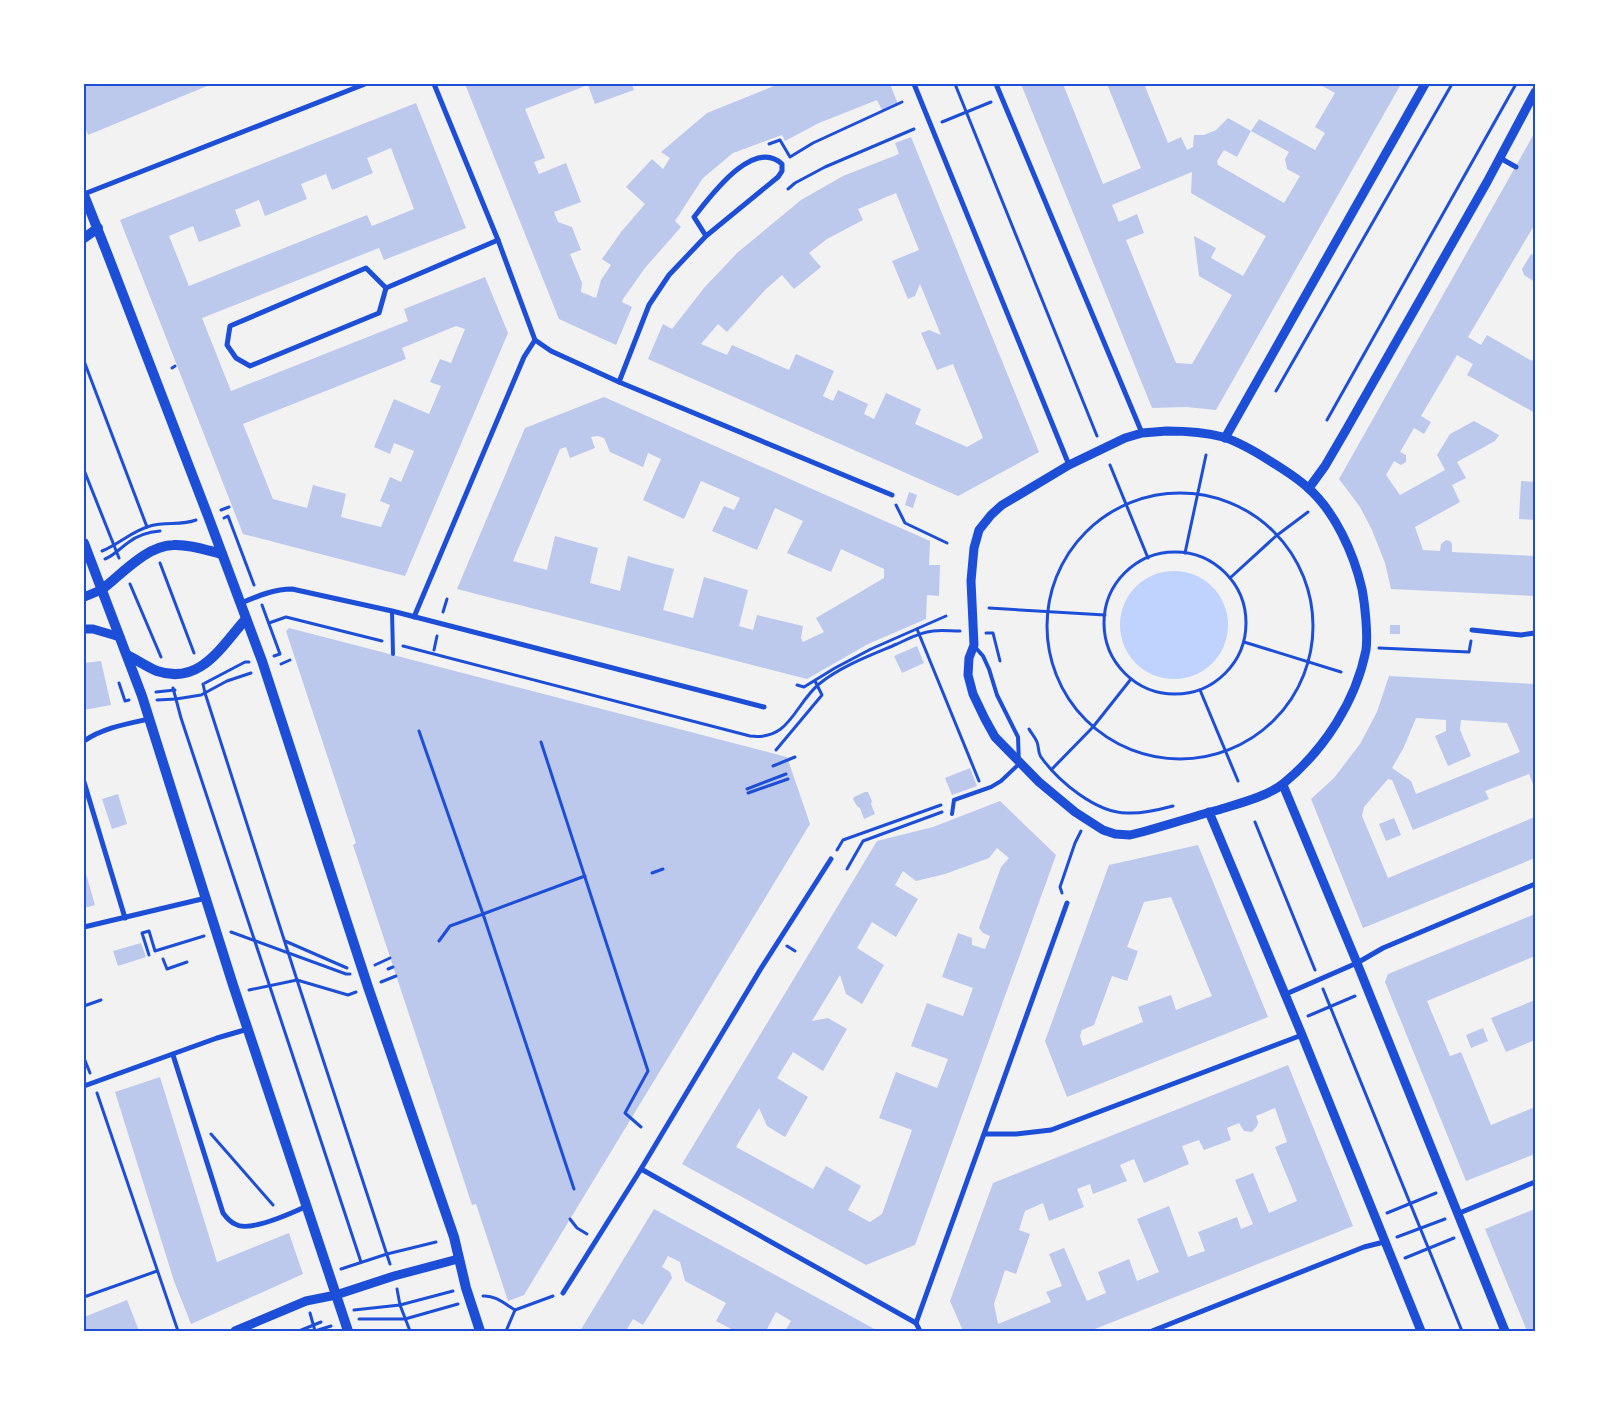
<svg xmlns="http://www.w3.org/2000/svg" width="1619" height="1415" viewBox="0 0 1619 1415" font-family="'Titillium Web',sans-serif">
	<rect width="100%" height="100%" fill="#f2f2f2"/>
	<!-- water -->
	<circle fill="#bfd3fe" cx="1174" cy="625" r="54"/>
	<!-- building -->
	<g fill="#bdc9ec" fill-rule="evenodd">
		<path d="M84 84H212L88 135 84 123Z"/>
		<path d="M465 84H632L634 90 595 104 588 85 525 109 545 158 534 162 539 174 566 163 581 202 554 212 558 222 572 227 581 250 570 254 582 283 581 292 596 298 601 280 611 265 602 259 621 232 645 204 626 187 652 159 663 169 670 158 661 152 707 113 779 84H890L898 104 882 110 877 100 819 123 785 141 782 135 733 153 703 178 675 221 681 227 645 268 623 299 622 302 632 307 616 345 559 319Z"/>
		<path d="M1021 84H1063L1103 184 1141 168 1107 84H1144L1168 143 1181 137 1187 150 1193 147 1194 135H1204L1216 130 1228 118 1251 131 1237 157 1224 150 1217 161 1218 165 1284 203 1300 176 1287 169 1285 159 1289 152 1251 131 1259 119 1315 150 1325 133 1315 127 1335 93 1319 84H1401L1216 410 1186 407 1152 408ZM1192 172 1191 193 1266 236 1243 276 1211 258 1216 248 1194 236 1199 276 1232 295 1192 364 1176 363 1126 240 1144 233 1137 214 1119 222 1112 205Z"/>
		<path d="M416 103 466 228 384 260 379 248 202 318 231 391 408 321 404 309 485 277 508 333 405 576 243 534 120 220ZM391 148 414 209 372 226 367 215 189 286 169 236 193 226 199 242 241 226 235 210 259 200 265 216 307 199 301 184 326 174 332 190 373 173 367 158ZM456 326 465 329 451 363 440 359 430 382 441 386 429 414 394 399 374 447 390 454 394 443 414 451 401 482 390 477 380 501 390 505 381 527 341 517 346 494 313 485 307 508 273 499 243 424 406 359 402 348Z"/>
		<path d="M1535 132V224L1468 337 1481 345 1487 335 1532 361 1535 356V413L1467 375 1473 364 1457 355 1421 416 1431 422 1424 434 1414 428 1400 452 1406 455V462L1401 465 1394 461 1386 475 1400 495 1445 470 1437 455 1450 434 1474 421 1499 435 1495 441 1457 462 1466 478 1452 485 1460 502 1415 527 1423 550 1440 551 1441 544 1446 540 1450 541 1452 544V552L1535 556V596L1391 589 1385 563 1372 530 1360 507 1339 479Z"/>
		<path d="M911 137 1039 452 958 496 648 359 663 324 672 329 704 288 737 253 801 200 843 176 899 154 895 143ZM896 193 919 250 892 261 908 299 915 296 920 284 941 335 929 330 921 333 937 370 953 364 983 438 967 447 915 424 921 409 886 393 874 419 864 414 868 404 838 390 833 401 823 396 834 371 796 354 789 370 732 345 727 355 701 344 718 324 727 332 766 289 782 275 794 289 821 267 809 253 827 239 863 220 858 209Z"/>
		<path d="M1531 254 1535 256V282L1524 275 1522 269Z"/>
		<path d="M604 397 930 541 929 565H940L939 596 927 595 926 619 868 644 807 679 457 589 525 428ZM598 436 604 438 610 452 643 467 648 453 661 459 643 500 684 519 701 481 740 498 734 510 724 506 712 531 757 550 775 508 803 521 787 553 831 572 841 549 884 569V578L816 618 824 632 803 642 801 638 803 626 757 615 753 630 739 626 748 590 704 577 693 618 663 610 674 569 651 563 628 556 620 591 590 583 598 548 576 542 555 536 547 570 513 561 560 449 566 447 570 458 595 448 591 437Z"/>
		<path d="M1521 481 1535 482V520L1519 519Z"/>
		<path d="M909 492 917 495 913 508 905 505Z"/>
		<rect x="1390" y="625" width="10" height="9"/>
		<path d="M289 628 787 757 810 824 524 1295 508 1301 476 1204 472 1205 353 845 356 843 286 631Z"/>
		<path d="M917 646 924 663 902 673 894 656Z"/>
		<path d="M101 661 111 705 84 710V663Z"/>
		<path d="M1389 676 1535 684V789L1529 774 1485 791 1489 799 1413 830 1392 780 1388 779 1364 807 1362 816 1388 878 1535 817V858L1363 928 1311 799 1334 778 1360 744 1377 712ZM1416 718 1446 720V731L1435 736 1448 766 1471 756 1460 730 1461 720 1507 723 1520 752 1416 794 1411 781 1392 768 1404 747Z"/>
		<path d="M970 768 977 786 952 795 945 778Z"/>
		<path d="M865 792H868L872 801 871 804 875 814 864 819 860 808 857 806 853 799 854 797Z"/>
		<path d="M118 794 127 824 112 829 102 799Z"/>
		<path d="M1000 801 1056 855 915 1245 866 1265 682 1164 877 841 933 827ZM997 848 1009 858 1001 867 979 928 983 933 990 936 985 949 972 945V938L958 933 942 977 973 988 963 1016 927 1003 911 1046 948 1059 937 1088 896 1072 879 1118 912 1130 882 1214 870 1222 848 1210 861 1186 826 1166 813 1189 736 1147 759 1108 767 1126 785 1137 808 1097 777 1078 793 1052 823 1071 847 1029 828 1018 812 1021 840 975 846 994 862 1004 884 965 857 948 872 922 896 937 918 899 895 885 903 871 916 881 945 874 989 858Z"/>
		<path d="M1394 818 1401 835 1386 841 1379 824Z"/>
		<path d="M1198 845 1268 1017 1067 1097 1045 1041 1109 865ZM1171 897 1212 996 1176 1010 1171 995 1138 1007 1143 1022 1083 1046 1080 1036 1082 1030 1094 1025 1112 976 1127 981 1138 951 1127 947 1144 902Z"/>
		<path d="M84 867 95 905 84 908Z"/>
		<path d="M1535 914V956L1427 1001 1450 1056 1461 1052 1491 1125 1535 1107V1154L1466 1181 1385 982 1388 974Z"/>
		<path d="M141 943 146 957 118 966 113 951Z"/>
		<path d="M1535 1000V1040L1506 1052 1491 1018Z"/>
		<path d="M1483 1028 1488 1041 1471 1048 1466 1035Z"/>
		<path d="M1288 1065 1353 1226 1090 1331H963L950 1301 993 1183ZM1275 1108 1287 1142 1275 1147 1297 1201 1269 1213 1253 1173 1235 1180 1253 1224 1241 1229 1237 1217 1198 1232 1205 1251 1188 1257 1169 1206 1137 1219 1159 1272 1137 1281 1129 1259 1098 1272 1106 1293 1087 1301 1064 1248 1049 1254 1062 1286 1046 1292 1051 1302 998 1324 994 1304 1005 1270 1016 1274 1030 1234 1019 1230 1025 1211 1043 1203 1049 1221 1084 1207 1077 1189 1090 1184 1093 1194 1127 1181 1120 1165 1134 1159 1144 1183 1189 1164 1182 1146 1199 1140 1204 1150 1231 1140 1227 1128 1239 1123 1244 1131 1252 1132 1257 1126 1258 1122 1256 1116Z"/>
		<path d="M160 1077 217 1262 289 1233 303 1274 191 1324 174 1281 115 1092Z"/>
		<path d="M654 1209 849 1315 878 1331H785L791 1321 776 1312 766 1331H735L716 1321 726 1303 685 1281 680 1262 668 1256 662 1267 670 1272 672 1278 643 1325 633 1319 627 1329 630 1331H580Z"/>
		<path d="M1535 1209V1331H1527L1485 1229Z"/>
		<path d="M127 1300 139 1331H84V1317Z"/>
	</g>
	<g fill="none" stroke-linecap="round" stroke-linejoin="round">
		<!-- path -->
		<g stroke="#1d4ed8" stroke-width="3">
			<path d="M955 84 1097 436"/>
			<path d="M942 122 991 102"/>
			<path d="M769 144 780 140 790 157 813 143 902 102"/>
			<path d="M788 189 795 183 825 167 914 129"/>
			<path d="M84 361 147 527"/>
			<path d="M172 368 175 366"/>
			<path d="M1276 391 1452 84"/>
			<path d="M1327 420 1516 84"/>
			<path d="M1110 465 1148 558"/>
			<path d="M84 470 119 558"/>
			<circle cx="1180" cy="626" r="133"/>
			<path d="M896 505 905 523 947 543"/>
			<path d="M221 510 229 507"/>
			<path d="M224 518 228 516 254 585"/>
			<path d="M102 551C119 544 132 531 150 526 165 521 181 526 196 520"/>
			<circle cx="1175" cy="623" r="71"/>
			<path d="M1185 553 1206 455"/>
			<path d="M105 559C115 555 120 548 129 542 138 535 149 532 160 531"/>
			<path d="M160 563 194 653"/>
			<path d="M1230 578 1276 536 1308 512"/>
			<path d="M130 584 161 657"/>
			<path d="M262 605 280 654 274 656"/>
			<path d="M989 608 1105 615"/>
			<path d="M443 612 447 599"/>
			<path d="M269 623 286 617 382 641"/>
			<path d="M917 629 979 781"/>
			<path d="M986 633H993L1000 661"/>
			<path d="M1244 642 1341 672"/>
			<path d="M403 646 750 736C790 741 794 705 819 684 841 666 871 655 897 644 908 639 920 632 933 631 941 630 951 631 960 631"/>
			<path d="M1379 648 1469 652 1471 641"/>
			<path d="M434 650 437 636"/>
			<path d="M281 664 290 660"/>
			<path d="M119 683 125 701 129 700"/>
			<path d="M205 683 245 662H249"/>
			<path d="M203 684 205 693 297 980 390 1264"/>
			<path d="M797 685 804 687 835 668 871 649 946 616"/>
			<path d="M173 688 181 718 361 1262"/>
			<path d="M1200 690 1238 781"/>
			<path d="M156 692 175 690"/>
			<path d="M157 700 176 699 201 695 227 681 251 673"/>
			<path d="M1029 729C1031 733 1035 737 1037 742 1039 747 1038 753 1041 757 1058 781 1096 813 1127 813 1142 814 1158 810 1173 806"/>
			<path d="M419 731 483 914 585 876"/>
			<path d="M541 742 648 1071 625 1113 641 1127"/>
			<path d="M776 750 822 695 815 681"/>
			<path d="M773 766 795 757"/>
			<path d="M1052 769 1093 727 1131 679"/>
			<path d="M747 789 786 774"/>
			<path d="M748 793 788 779"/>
			<path d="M1255 822 1315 970"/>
			<path d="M837 850 843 840 941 805"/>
			<path d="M847 869 863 841 942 812"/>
			<path d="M652 873 663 869"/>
			<path d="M1062 893 1060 887 1075 843 1081 831"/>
			<path d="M231 932 346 974H350"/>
			<path d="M285 941 347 968"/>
			<path d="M439 941 450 926 483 914 574 1189"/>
			<path d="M787 946 795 951"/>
			<path d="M149 955 142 933 149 931 155 951 204 936"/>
			<path d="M163 959 167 969 187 962"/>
			<path d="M375 965 390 958"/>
			<path d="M388 969 393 967"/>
			<path d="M381 982 396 976"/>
			<path d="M1323 989 1462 1331"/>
			<path d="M249 990 297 980 348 995 356 992"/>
			<path d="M84 1006 101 1000"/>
			<path d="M1308 1016 1355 996"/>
			<path d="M84 1058 90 1073"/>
			<path d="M97 1093 178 1331"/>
			<path d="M211 1134 273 1205"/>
			<path d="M1387 1213 1436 1193"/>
			<path d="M570 1219 577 1228 587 1234"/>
			<path d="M1397 1237 1445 1219"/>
			<path d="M1405 1258 1454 1238"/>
			<path d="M341 1269 387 1254 436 1242"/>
			<path d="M397 1289 400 1305 410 1331"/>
			<path d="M483 1296C495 1295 505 1304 515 1310L553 1296"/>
			<path d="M84 1297 157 1271"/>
			<path d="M354 1310 400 1305 453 1291"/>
			<path d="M310 1313 315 1331"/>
			<path d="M359 1319H405L458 1304"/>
			<path d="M299 1331 321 1322"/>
			<path d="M315 1331 331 1326"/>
			<path d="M506 1331 515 1310"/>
		</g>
		<!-- service -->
		<g stroke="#1d4ed8" stroke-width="4">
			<path d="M392 611 393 654"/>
			<path d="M952 814 954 800 991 787 1001 781 1019 764 1018 737 997 695 989 669 983 656 975 647"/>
		</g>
		<!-- minor -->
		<g stroke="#1d4ed8" stroke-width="5">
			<path d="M434 84 498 240 535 340"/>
			<path d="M914 84 1069 465"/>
			<path d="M996 84 1142 433"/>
			<path d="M1500 158 1516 167"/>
			<path d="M84 194 365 84"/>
			<path d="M366 268 386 288 379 313 250 366 236 358 227 345 230 326Z"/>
			<path d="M386 288 498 240"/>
			<path d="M535 340 551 351 619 382 892 495"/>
			<path d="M619 382 649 305 669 275 706 236 778 177 782 171V164C753 137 710 197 694 217L706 236"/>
			<path d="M241 603C258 596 274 589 292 589L392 611 764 707"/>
			<path d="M414 617 524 357 535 340"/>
			<path d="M1472 630 1521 635 1535 633"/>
			<path d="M84 741C103 728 126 724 149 719"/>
			<path d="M84 782 125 918"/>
			<path d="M84 927 206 898"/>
			<path d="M1286 994 1357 963 1383 948 1535 884"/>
			<path d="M173 1055 223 1213C226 1217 230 1222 235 1224 249 1233 292 1213 307 1206"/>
			<path d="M84 1086 217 1038 248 1029"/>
			<path d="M985 1134H1016L1051 1130 1302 1035"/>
			<path d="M641 1169 916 1323"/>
			<path d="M1457 1214 1535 1182"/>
			<path d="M563 1293 641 1169 760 970 831 859"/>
			<path d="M920 1331 916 1323 1067 903"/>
			<path d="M1152 1331 1364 1247 1384 1242"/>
		</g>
		<!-- tertiary -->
		<g stroke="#1d4ed8" stroke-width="9">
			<path d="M1167 431C1186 431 1204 432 1223 437 1239 442 1256 452 1270 461 1283 469 1296 477 1307 487 1335 511 1354 554 1362 589 1365 605 1368 634 1366 650 1356 701 1324 750 1284 783 1269 796 1237 804 1218 810 1192 817 1167 825 1142 832L1130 835 1115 834 1103 830 1075 812 1039 782 995 737 985 719 973 694 968 675 969 658 974 645 971 581 974 548 979 530 991 515 1002 505 1069 465 1125 438 1142 433Z"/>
			<path d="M1225 438 1425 84"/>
			<path d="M1309 488 1325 466 1346 430 1487 182 1535 92"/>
			<path d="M84 597 101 590"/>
			<path d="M84 629H93L120 637"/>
			<path d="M1283 785 1357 963 1505 1331"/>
			<path d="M1209 812 1302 1035 1421 1331"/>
			<path d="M235 1331 306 1301 336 1295 394 1276 458 1259"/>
		</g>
		<!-- secondary -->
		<g stroke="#1d4ed8" stroke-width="10">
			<path d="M84 195 107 253 208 516 262 661 368 987 454 1237 466 1288 480 1331"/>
			<path d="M84 238 98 228"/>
			<path d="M84 543 142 696 233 985 348 1331"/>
			<path d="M101 590C122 574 146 546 173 545 189 544 206 550 222 554"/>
			<path d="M127 655C137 660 147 667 157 671 201 686 222 645 246 619"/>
		</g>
	</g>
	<!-- border -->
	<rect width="1619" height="1415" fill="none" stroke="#ffffff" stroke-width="170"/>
	<rect x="85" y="85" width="1449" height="1245" fill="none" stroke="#1d4ed8" stroke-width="2"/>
</svg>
